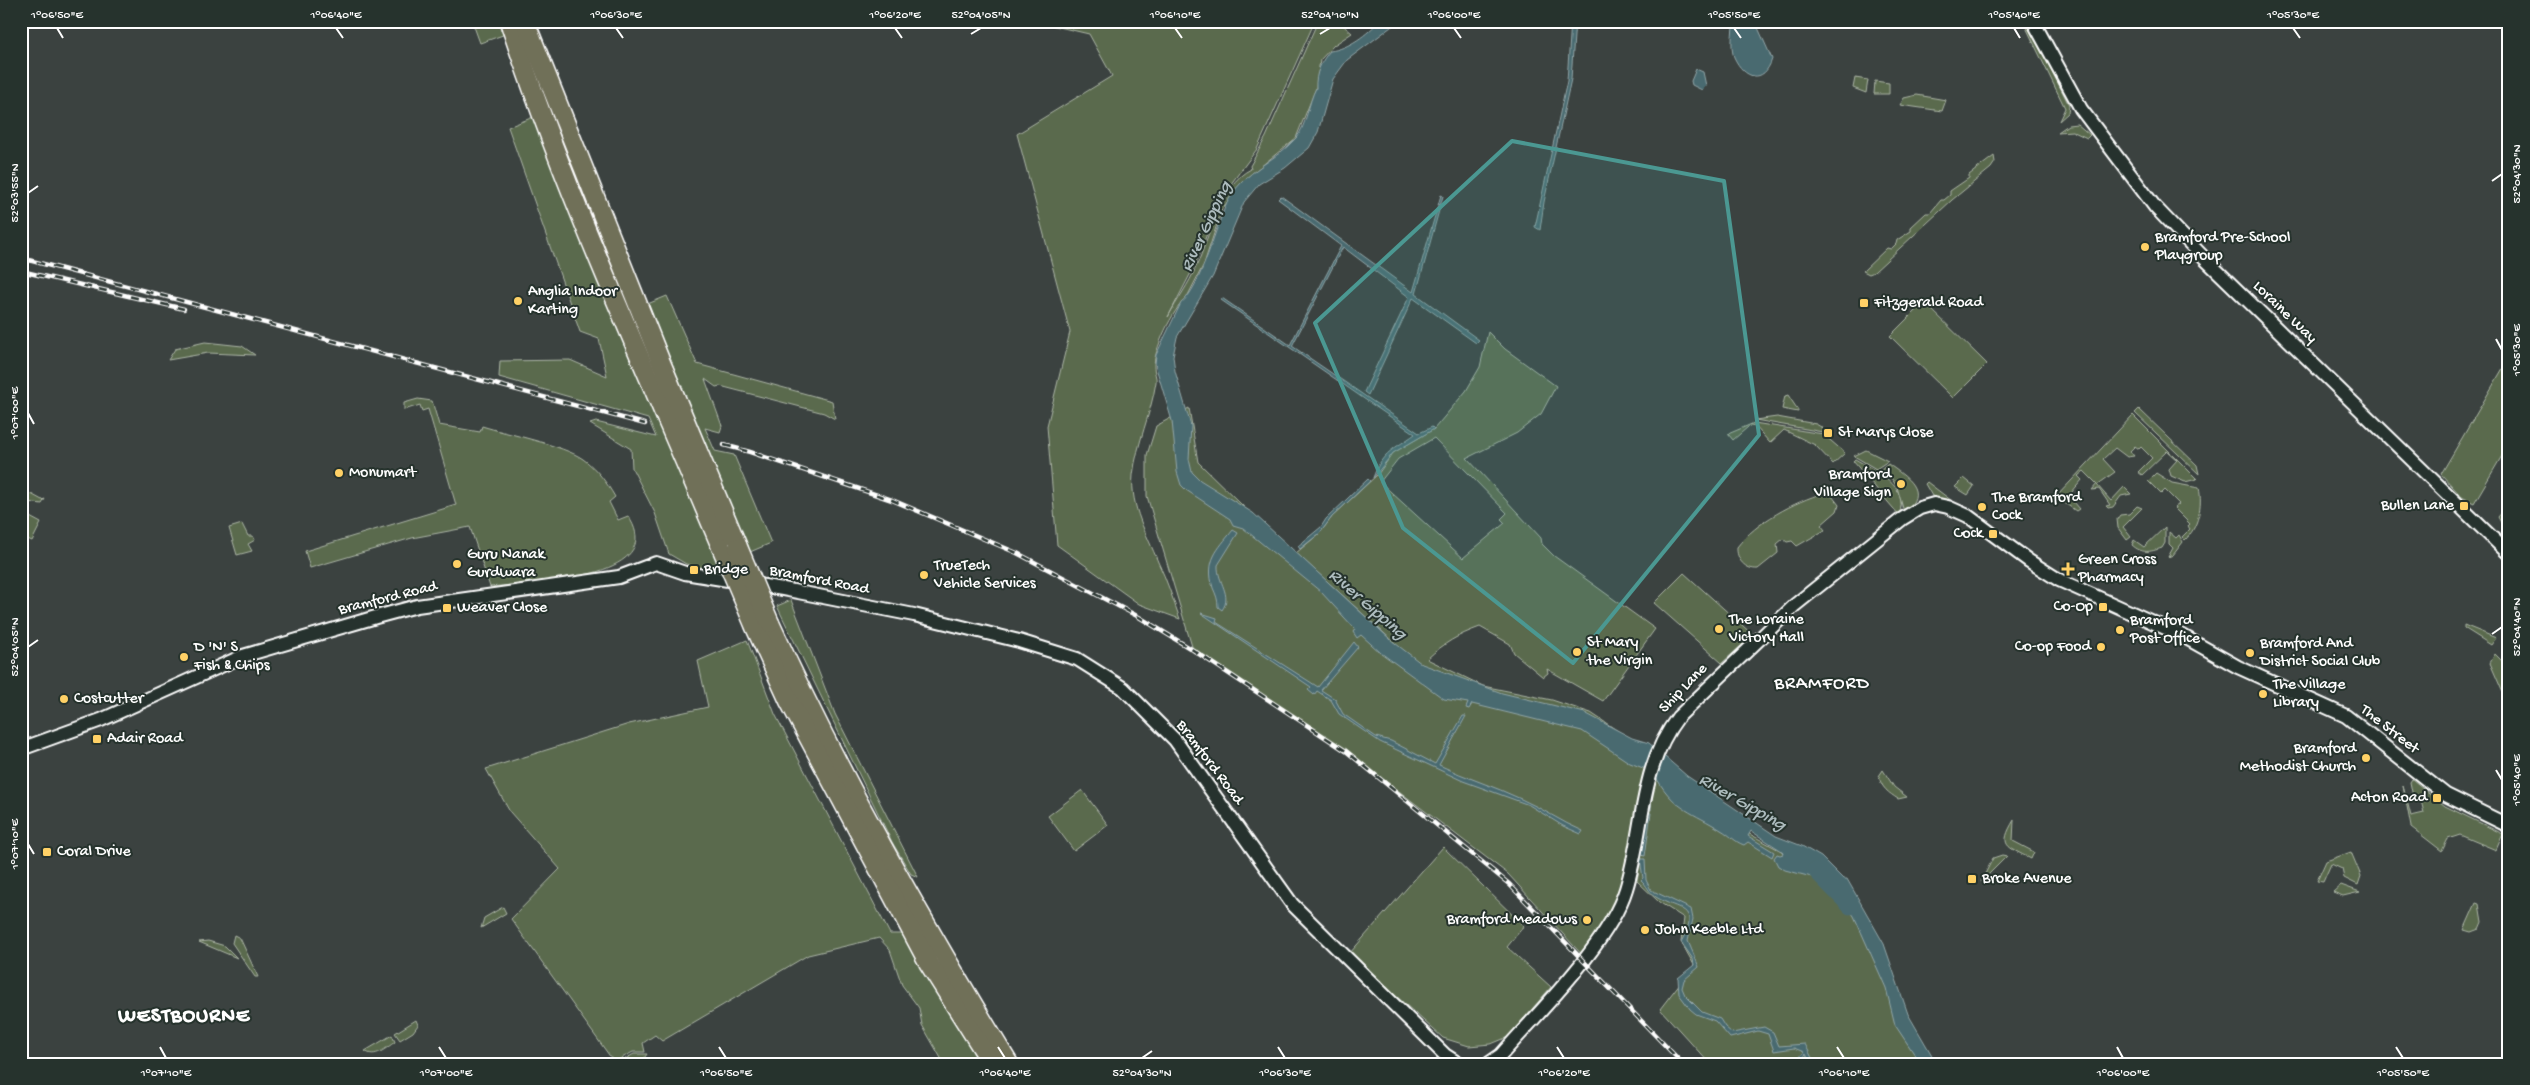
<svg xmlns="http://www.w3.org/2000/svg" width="2530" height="1085" viewBox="0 0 2530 1085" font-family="'Gochi Hand',sans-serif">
	<rect width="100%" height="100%" fill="#3b4240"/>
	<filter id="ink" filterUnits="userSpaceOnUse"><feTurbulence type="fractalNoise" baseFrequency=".02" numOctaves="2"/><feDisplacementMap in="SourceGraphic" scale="10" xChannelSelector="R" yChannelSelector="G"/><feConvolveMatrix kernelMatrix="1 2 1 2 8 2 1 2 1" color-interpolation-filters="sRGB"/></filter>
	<g filter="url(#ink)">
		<!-- green -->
		<g fill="#5a6b4e" stroke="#acb5a6" fill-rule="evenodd">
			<path d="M472 21H497L503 35 480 43Z"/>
			<path d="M1036 21H1315L1257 149 1221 197 1195 265 1168 317C1177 300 1189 284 1196 267 1210 237 1219 185 1251 169L1250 166 1266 137 1318 21H1338L1352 33 1334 45 1320 60 1316 88 1296 138 1244 180 1222 209 1204 264 1186 299C1173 308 1153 352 1154 367 1154 373 1157 377 1156 382 1151 414 1137 443 1133 475 1130 507 1147 534 1158 562 1167 580 1173 600 1180 619L1139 604 1057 545 1047 426 1070 332 1017 134 1112 76 1089 34 1042 23 1033 24Z"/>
			<path d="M2023 21H2027L2069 105 2068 113 2059 121 2065 108Z"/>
			<path d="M1855 78 1868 80 1866 93 1853 88Z"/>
			<path d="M1875 81 1889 83V94H1874Z"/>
			<path d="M1917 95 1946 100 1942 111 1900 105 1904 98Z"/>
			<path d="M536 116 723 572 686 564 669 554 655 513 632 468 631 449 590 424 596 422 656 437 648 419 499 377 500 361 570 360 607 376 599 339 580 332 508 127Z"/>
			<path d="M2077 124 2090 135 2087 138 2072 131 2058 132 2068 125Z"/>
			<path d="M1994 156 1995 162 1991 168 1952 200 1874 272 1869 274 1863 271 1887 248 1891 249 1896 244 1897 240 1911 231V227L1926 213H1930L1941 200H1944L1950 195V191L1969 178V175Z"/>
			<path d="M667 296 697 364 832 401 835 419 824 413 720 386 716 387 705 379 722 426 720 432 705 428 715 451 734 455 771 543 750 552 645 305Z"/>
			<path d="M1924 302 1987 364 1953 398 1890 336Z"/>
			<path d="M1488 332 1505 349 1556 386 1541 414 1517 433 1467 458 1541 538 1542 544 1554 556 1655 629 1603 701 1547 669 1548 673 1543 677 1514 653 1510 644 1480 627C1458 635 1444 643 1427 659L1483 686 1552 700 1591 713 1651 753 1622 898 1585 958 1508 874 1354 757 1193 650 1147 496V455L1156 426 1189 408 1198 462 1375 635 1396 644 1296 553 1320 533 1332 517 1378 474 1393 453 1434 429 1466 391 1480 367ZM1434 438 1507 513 1501 519 1505 523 1463 558 1380 482 1398 459Z"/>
			<path d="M205 342 242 346 255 355 208 353 168 360 175 349Z"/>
			<path d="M2509 358V444L2474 503 2462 497 2441 474Z"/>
			<path d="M1788 395 1798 410V412L1782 409 1785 396Z"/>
			<path d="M418 399 432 401 439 425 480 432 482 426C507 434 563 445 583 459 597 469 607 483 615 497L609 502 618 520 628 516C672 581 522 583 490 587L470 527 412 538 310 568 305 551 456 505 428 409 422 411 420 405 404 410V403Z"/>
			<path d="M2139 409 2197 465 2199 474 2135 413Z"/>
			<path d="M2133 415 2197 479 2185 482 2171 476 2169 469 2177 460 2167 451 2142 475 2138 472 2152 458 2141 447 2139 449 2135 446 2130 451 2134 456 2127 457 2115 448 2103 459 2115 472 2097 485 2111 501 2124 487 2131 494 2121 496 2113 507 2108 508 2106 506 2110 505 2099 489 2092 490 2097 484 2084 471 2078 476 2082 480 2071 493 2073 502 2079 509 2076 511 2056 497Z"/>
			<path d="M1777 417 1816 424 1821 427 1823 432 1755 420Z"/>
			<path d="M1754 423 1823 434 1845 453 1833 464 1815 445 1784 430 1770 443 1754 425 1748 427 1733 440 1728 434Z"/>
			<path d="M1866 450 1888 461 1876 469 1854 456Z"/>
			<path d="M1855 459C1875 471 1910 485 1899 515L1853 461Z"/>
			<path d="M1888 464C1906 477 1930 491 1904 512L1897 487 1892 479 1880 471Z"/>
			<path d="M2156 473 2172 483 2199 488C2203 506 2198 528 2185 540L2182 537 2190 529 2188 526 2190 524 2174 508 2179 504 2165 490 2161 494 2148 481Z"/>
			<path d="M1964 478 1974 486 1968 495 1955 487Z"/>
			<path d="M1927 482 1956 504 1932 496 1925 484Z"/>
			<path d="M1824 493 1832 496 1839 505 1837 511 1821 525 1825 530 1797 546 1792 541 1787 542 1783 539 1777 544 1778 553 1758 569C1745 570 1736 559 1737 547 1756 522 1794 502 1824 493Z"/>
			<path d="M31 494 42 500 45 499 42 504 28 502 30 508 28 516 41 523 32 541 21 536V496Z"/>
			<path d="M2509 504V537L2498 517Z"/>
			<path d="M2137 506 2142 508 2123 527 2131 537 2127 540 2118 528 2117 519 2120 515 2129 514Z"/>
			<path d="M242 524 248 536H253L255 540 248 544 252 551 237 555 229 528Z"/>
			<path d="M2165 527V543L2162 548C2150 552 2142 554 2132 545L2134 540 2144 547Z"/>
			<path d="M2169 532 2176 538 2179 535 2183 542 2173 555 2168 557 2173 548 2169 544Z"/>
			<path d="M1684 573 1753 635 1722 663 1654 603Z"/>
			<path d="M791 600 835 714 918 877 911 874 892 842 777 606Z"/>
			<path d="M2464 625 2496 638 2491 645 2464 628Z"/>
			<path d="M747 640 775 714 890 934H906L988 1064H946L942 1060 922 1025 919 1008 902 985 890 950 879 938 808 955 662 1041 655 1035 643 1043 645 1052H633L614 1062 511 919 560 869 510 812 486 769 629 724 708 707 698 661Z"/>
			<path d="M2495 654 2509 668 2507 702 2490 663Z"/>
			<path d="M1883 770 1894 787 1907 797 1898 799C1889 793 1881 788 1879 776Z"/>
			<path d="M2412 779 2445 806 2503 834 2496 850 2460 835 2448 839 2442 851 2411 827 2403 786 2411 816 2424 813 2420 796 2413 797 2410 782Z"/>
			<path d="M1656 780 1705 810 1798 860 1865 925 1908 1033 1932 1064H1710L1660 1009 1694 965 1681 942 1684 918 1659 902 1637 881 1648 812Z"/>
			<path d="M1082 790 1108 825 1074 851 1048 816Z"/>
			<path d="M2014 820 2013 841 2034 852 2031 859C2007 846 1998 847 2014 820Z"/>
			<path d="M1443 847 1524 926 1507 947 1551 987 1508 1037 1491 1044 1469 1046 1443 1038 1349 954Z"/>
			<path d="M2351 852 2361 876 2358 885 2344 878 2342 869 2331 864 2323 882 2317 881 2326 861Z"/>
			<path d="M2002 855 2007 856 1981 882 1993 858Z"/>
			<path d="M2341 885 2360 892 2343 896 2333 892Z"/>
			<path d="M2476 903 2479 904 2482 922 2479 929 2471 932 2464 930Z"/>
			<path d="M503 907 506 913 481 928 484 918Z"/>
			<path d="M234 935 240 938 258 977H255L232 943Z"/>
			<path d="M208 941 225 946 237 958 199 942Z"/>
			<path d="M416 1020 418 1025 413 1032 400 1040 395 1033Z"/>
			<path d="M392 1035 395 1042C386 1048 375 1059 365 1051Z"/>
			<path d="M634 1054H647L640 1064H626L625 1059Z"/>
		</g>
		<!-- water -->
		<g fill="#496b6f" stroke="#92a6a9">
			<path d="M1379 21H1399L1347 60 1333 79 1318 132 1309 148 1285 168 1259 184 1244 202 1213 276 1177 337 1173 356 1175 371 1191 426 1189 459 1192 472 1200 480 1253 513 1391 640 1422 664 1502 693 1585 713 1632 738 1649 743 1687 776 1776 836 1802 846 1821 857 1843 879H1847L1884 944 1908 1014 1937 1064H1921L1895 1025 1886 988 1854 916 1841 898 1823 880 1785 870 1778 866 1774 858 1777 854 1780 855 1783 854 1782 851 1751 831 1748 836 1774 852 1772 857 1748 842 1744 845C1735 842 1730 835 1721 830 1693 812 1676 811 1657 779L1653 784 1651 810H1647L1651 771 1630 763 1582 731 1472 704 1469 709 1466 708 1468 703 1444 699 1381 653 1361 635 1357 638 1353 632 1355 629 1321 592 1243 528 1233 525 1230 519 1186 490 1181 485 1177 472 1172 421 1155 364 1156 355 1181 303C1201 289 1216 223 1229 199 1244 171 1276 161 1296 138 1307 125 1308 103 1316 88 1315 74 1321 61 1330 51 1348 49 1368 34 1379 21Z"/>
			<path d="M1571 21H1575L1571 79 1544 202 1540 230 1535 227 1567 81Z"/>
			<path d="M1733 21H1755L1772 59C1764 85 1744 79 1734 57 1730 47 1733 32 1733 21Z"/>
			<path d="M1696 69 1703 72 1706 86 1702 90 1692 85 1691 81Z"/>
			<path d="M1441 195 1443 196 1416 294 1479 340 1476 343 1413 298 1368 395 1364 392 1409 297 1343 247 1292 346 1419 433 1432 427 1434 429 1393 453 1373 478C1382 451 1395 449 1415 434L1221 300 1222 298 1290 345 1341 246 1278 199 1281 196 1413 292Z"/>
			<path d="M1368 479 1370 481 1332 517 1320 533 1300 549 1298 546 1321 527 1326 519Z"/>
			<path d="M1233 530 1238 533 1218 565C1217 582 1233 595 1222 610L1218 607C1218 599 1216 595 1213 588 1205 560 1217 550 1233 530Z"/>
			<path d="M1201 613 1217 618 1216 622 1318 687 1354 642 1358 647 1321 690 1335 699 1343 714 1376 737 1391 741 1435 764 1463 716H1466L1439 765C1466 778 1494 786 1521 799 1542 808 1561 822 1583 831L1581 834 1563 826 1529 805 1463 781 1380 742 1339 714 1331 700 1317 691 1314 695 1308 690 1311 687Z"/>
			<path d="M1648 812 1651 813 1645 856 1641 855Z"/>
			<path d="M1640 859H1645L1646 880 1651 890 1691 909 1693 919 1688 941 1699 967 1684 980 1682 988 1685 995 1702 1012 1720 1019 1725 1027 1732 1033 1764 1027 1773 1032 1779 1046 1805 1044 1815 1064H1811L1806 1054 1798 1064H1794L1804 1052 1794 1048 1774 1051 1768 1034 1758 1031 1730 1038 1715 1021 1696 1014 1690 1009 1679 994 1678 978 1694 965 1693 959 1681 942C1702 905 1678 911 1656 897 1649 893 1647 885 1641 880L1643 878Z"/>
		</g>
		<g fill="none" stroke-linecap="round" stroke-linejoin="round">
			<!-- river -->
			<path stroke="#496b6f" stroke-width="15" d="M1814 870 1850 907"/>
			<defs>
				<g id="secondary">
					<path d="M2033 21 2081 109 2155 207 2205 259 2509 554"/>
					<path d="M21 749 101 720 243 656 376 617 417 606 619 577 656 563 685 573 783 589 914 615 1019 641 1077 659 1123 688 1175 740 1292 904 1445 1055 1459 1064"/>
					<path d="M1488 1064 1501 1055C1538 1013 1610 942 1626 889 1644 831 1639 768 1678 717L1795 605 1902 519 1920 508 1934 504 1948 507 1968 516 2029 561 2059 580 2181 635 2238 667 2346 716 2446 795 2509 826"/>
				</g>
				<g id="highway">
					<path d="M509 21C568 201 648 373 721 547"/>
					<path d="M525 21 660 360 738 547"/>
					<path d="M770 623C839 775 922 921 1009 1064"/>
					<path d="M755 627 789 701 929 964 992 1064"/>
				</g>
			</defs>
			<!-- secondary casing -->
			<use href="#secondary" stroke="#fff" stroke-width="16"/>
			<!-- highway casing -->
			<use href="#highway" stroke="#fff" stroke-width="21"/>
			<!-- secondary -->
			<use href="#secondary" stroke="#26332d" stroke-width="12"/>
			<!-- highway -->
			<use href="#highway" stroke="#706f59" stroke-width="18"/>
			<defs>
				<g id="rail">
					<path d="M21 258 645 424"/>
					<path d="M21 271 184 309"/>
					<path d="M724 445 750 452 892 500 1017 553 1139 617 1193 650 1346 751 1509 884 1683 1064"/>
				</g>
			</defs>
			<!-- rail casing -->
			<use href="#rail" stroke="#fff" stroke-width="4.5"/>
			<!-- rail -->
			<use href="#rail" stroke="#26332d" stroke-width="2.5" stroke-dasharray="8" stroke-linecap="butt"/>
			<defs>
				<g id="highway-bridge">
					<path d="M721 547 755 627"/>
					<path d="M738 547 770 623"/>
				</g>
			</defs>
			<!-- highway-bridge casing -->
			<use href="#highway-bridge" stroke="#fff" stroke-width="21" stroke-linecap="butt"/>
			<!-- highway-bridge -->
			<use href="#highway-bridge" stroke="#706f59" stroke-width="18"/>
		</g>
	</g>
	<!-- marked area -->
	<path fill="#4b9892" fill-opacity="0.2" stroke="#4b9892" stroke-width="4" stroke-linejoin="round" d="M1512 141 1724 181 1759 435 1573 663 1403 528 1315 323Z"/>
	<!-- ticks -->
	<path fill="none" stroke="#fff" stroke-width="2" d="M57 28 63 38M336 28 343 38M616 28 623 38M895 28 902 38M1175 28 1182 38M1454 28 1461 38M1734 28 1741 38M2014 28 2020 38M2293 28 2300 38M971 34 981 28M1320 34 1330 28M2492 181 2502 174M28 193 38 186M2496 339 2502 350M28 413 34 424M2492 634 2502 627M28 647 38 640M2496 770 2502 780M28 844 34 854M160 1047 166 1058M439 1047 446 1058M719 1047 726 1058M998 1047 1005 1058M1278 1047 1285 1058M1557 1047 1564 1058M1837 1047 1844 1058M2117 1047 2123 1058M2396 1047 2403 1058M1142 1058 1152 1051"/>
	<!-- markers -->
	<g fill="#ffd166" stroke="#26332d" stroke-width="2">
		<circle cx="2145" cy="247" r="5"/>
		<circle cx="518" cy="301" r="5"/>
		<rect x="1859" y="298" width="10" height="10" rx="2.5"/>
		<rect x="1823" y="428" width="10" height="10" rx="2.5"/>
		<circle cx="339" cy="473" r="5"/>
		<circle cx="1901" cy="484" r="5"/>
		<rect x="2459" y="501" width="10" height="10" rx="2.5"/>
		<circle cx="1982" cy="507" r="5"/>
		<rect x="1988" y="529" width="10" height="10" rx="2.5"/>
		<circle cx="457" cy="564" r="5"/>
		<path d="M2065.5 561.5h5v5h5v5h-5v5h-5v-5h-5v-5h5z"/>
		<rect x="689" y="565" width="10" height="10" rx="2.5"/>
		<circle cx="924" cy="575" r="5"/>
		<rect x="2098" y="602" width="10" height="10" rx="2.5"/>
		<rect x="442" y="603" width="10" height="10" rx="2.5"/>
		<circle cx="1719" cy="629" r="5"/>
		<circle cx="2120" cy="630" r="5"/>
		<circle cx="2101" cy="647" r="5"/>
		<circle cx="1577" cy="652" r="5"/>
		<circle cx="2250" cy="653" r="5"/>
		<circle cx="184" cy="657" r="5"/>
		<circle cx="2263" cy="694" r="5"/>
		<circle cx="64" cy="699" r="5"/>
		<rect x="92" y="734" width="10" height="10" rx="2.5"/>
		<circle cx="2366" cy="758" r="5"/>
		<rect x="2432" y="793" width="10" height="10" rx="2.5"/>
		<rect x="42" y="847" width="10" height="10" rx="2.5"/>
		<rect x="1967" y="874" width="10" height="10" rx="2.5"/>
		<circle cx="1587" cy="920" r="5"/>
		<circle cx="1645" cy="930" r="5"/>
	</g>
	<g text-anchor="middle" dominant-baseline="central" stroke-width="4" stroke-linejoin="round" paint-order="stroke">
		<!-- poi labels -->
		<g font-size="16" fill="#fff" stroke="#26332d" text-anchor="start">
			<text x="2155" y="238">Bramford Pre-School<tspan x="2155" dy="18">Playgroup</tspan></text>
			<text x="528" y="292">Anglia Indoor<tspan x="528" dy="18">Karting</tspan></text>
			<text x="1874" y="303">Fitzgerald Road</text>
			<text x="1838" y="433">St Marys Close</text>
			<text x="349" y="473">Monumart</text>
			<text x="1891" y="475" text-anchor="end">Bramford<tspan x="1891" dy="18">Village Sign</tspan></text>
			<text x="1992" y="498">The Bramford<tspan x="1992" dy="18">Cock</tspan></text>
			<text x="2454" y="506" text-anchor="end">Bullen Lane</text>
			<text x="1983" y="534" text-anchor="end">Cock</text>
			<text x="467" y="555">Guru Nanak<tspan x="467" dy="18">Gurdwara</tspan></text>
			<text x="2078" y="560">Green Cross<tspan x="2078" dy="18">Pharmacy</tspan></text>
			<text x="934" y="566">TrueTech<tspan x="934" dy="18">Vehicle Services</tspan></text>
			<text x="704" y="570">Bridge</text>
			<text x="2093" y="607" text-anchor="end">Co-Op</text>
			<text x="457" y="608">Weaver Close</text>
			<text x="1729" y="620">The Loraine<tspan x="1729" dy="18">Victory Hall</tspan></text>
			<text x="2130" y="621">Bramford<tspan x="2130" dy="18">Post Office</tspan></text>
			<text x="1587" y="643">St Mary<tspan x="1587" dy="18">the Virgin</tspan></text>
			<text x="2260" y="644">Bramford And<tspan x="2260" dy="18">District Social Club</tspan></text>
			<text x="2091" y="647" text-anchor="end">Co-op Food</text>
			<text x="194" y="648">D 'N' S<tspan x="194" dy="18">Fish &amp; Chips</tspan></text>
			<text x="2273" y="685">The Village<tspan x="2273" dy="18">Library</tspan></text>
			<text x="74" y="699">Costcutter</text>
			<text x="107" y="739">Adair Road</text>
			<text x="2356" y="749" text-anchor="end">Bramford<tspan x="2356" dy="18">Methodist Church</tspan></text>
			<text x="2427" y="798" text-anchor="end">Acton Road</text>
			<text x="57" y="852">Coral Drive</text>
			<text x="1982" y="879">Broke Avenue</text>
			<text x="1577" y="920" text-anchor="end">Bramford Meadows</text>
			<text x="1655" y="930">John Keeble Ltd</text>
		</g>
		<!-- street labels -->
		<g font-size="16" fill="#fff" stroke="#26332d">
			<text transform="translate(2284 313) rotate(44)">Loraine Way</text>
			<text transform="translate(819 581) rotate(11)">Bramford Road</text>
			<text transform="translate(388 599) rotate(-14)">Bramford Road</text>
			<text transform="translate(1684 689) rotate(-46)">Ship Lane</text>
			<text transform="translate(2389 730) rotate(38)">The Street</text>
			<text transform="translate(1209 763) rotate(53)">Bramford Road</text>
		</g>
		<!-- water labels -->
		<g font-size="18" font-style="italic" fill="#adbcbe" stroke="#26332d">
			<text transform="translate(1207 227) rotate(-65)">River Gipping</text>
			<text transform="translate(1367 605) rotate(41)">River Gipping</text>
			<text transform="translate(1742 803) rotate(30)">River Gipping</text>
		</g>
		<!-- quarter labels -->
		<g font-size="19" letter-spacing="1" fill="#fff" stroke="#26332d">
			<text x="1822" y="684">BRAMFORD</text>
		</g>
		<!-- district labels -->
		<g font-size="21" font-weight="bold" letter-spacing="1" fill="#fff" stroke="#26332d">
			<text x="184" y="1017">WESTBOURNE</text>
		</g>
	</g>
	<!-- margin -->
	<rect width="2530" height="1085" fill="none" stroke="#26332d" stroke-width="55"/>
	<rect x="28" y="28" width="2474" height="1030" fill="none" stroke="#fff" stroke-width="2"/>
	<g font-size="12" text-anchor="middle" fill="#fff">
		<text x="57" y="18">1°06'50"E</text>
		<text x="336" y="18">1°06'40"E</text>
		<text x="616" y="18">1°06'30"E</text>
		<text x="895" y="18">1°06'20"E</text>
		<text x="981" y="18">52°04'05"N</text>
		<text x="1175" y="18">1°06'10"E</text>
		<text x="1330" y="18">52°04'10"N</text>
		<text x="1454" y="18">1°06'00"E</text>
		<text x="1734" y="18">1°05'50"E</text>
		<text x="2014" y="18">1°05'40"E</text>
		<text x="2293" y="18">1°05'30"E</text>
		<text transform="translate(2516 174) rotate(-90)" y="4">52°04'30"N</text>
		<text transform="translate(14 193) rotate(-90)" y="4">52°03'55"N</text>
		<text transform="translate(2516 350) rotate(-90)" y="4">1°05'30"E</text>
		<text transform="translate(14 413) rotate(-90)" y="4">1°07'00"E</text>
		<text transform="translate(2516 627) rotate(-90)" y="4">52°04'40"N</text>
		<text transform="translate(14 647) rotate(-90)" y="4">52°04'05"N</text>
		<text transform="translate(2516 780) rotate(-90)" y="4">1°05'40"E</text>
		<text transform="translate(14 844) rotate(-90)" y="4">1°07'10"E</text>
		<text x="166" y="1076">1°07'10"E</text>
		<text x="446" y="1076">1°07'00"E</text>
		<text x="726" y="1076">1°06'50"E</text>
		<text x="1005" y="1076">1°06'40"E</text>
		<text x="1142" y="1076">52°04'30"N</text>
		<text x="1285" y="1076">1°06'30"E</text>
		<text x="1564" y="1076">1°06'20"E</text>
		<text x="1844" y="1076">1°06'10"E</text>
		<text x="2123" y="1076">1°06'00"E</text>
		<text x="2403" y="1076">1°05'50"E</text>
	</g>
</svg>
